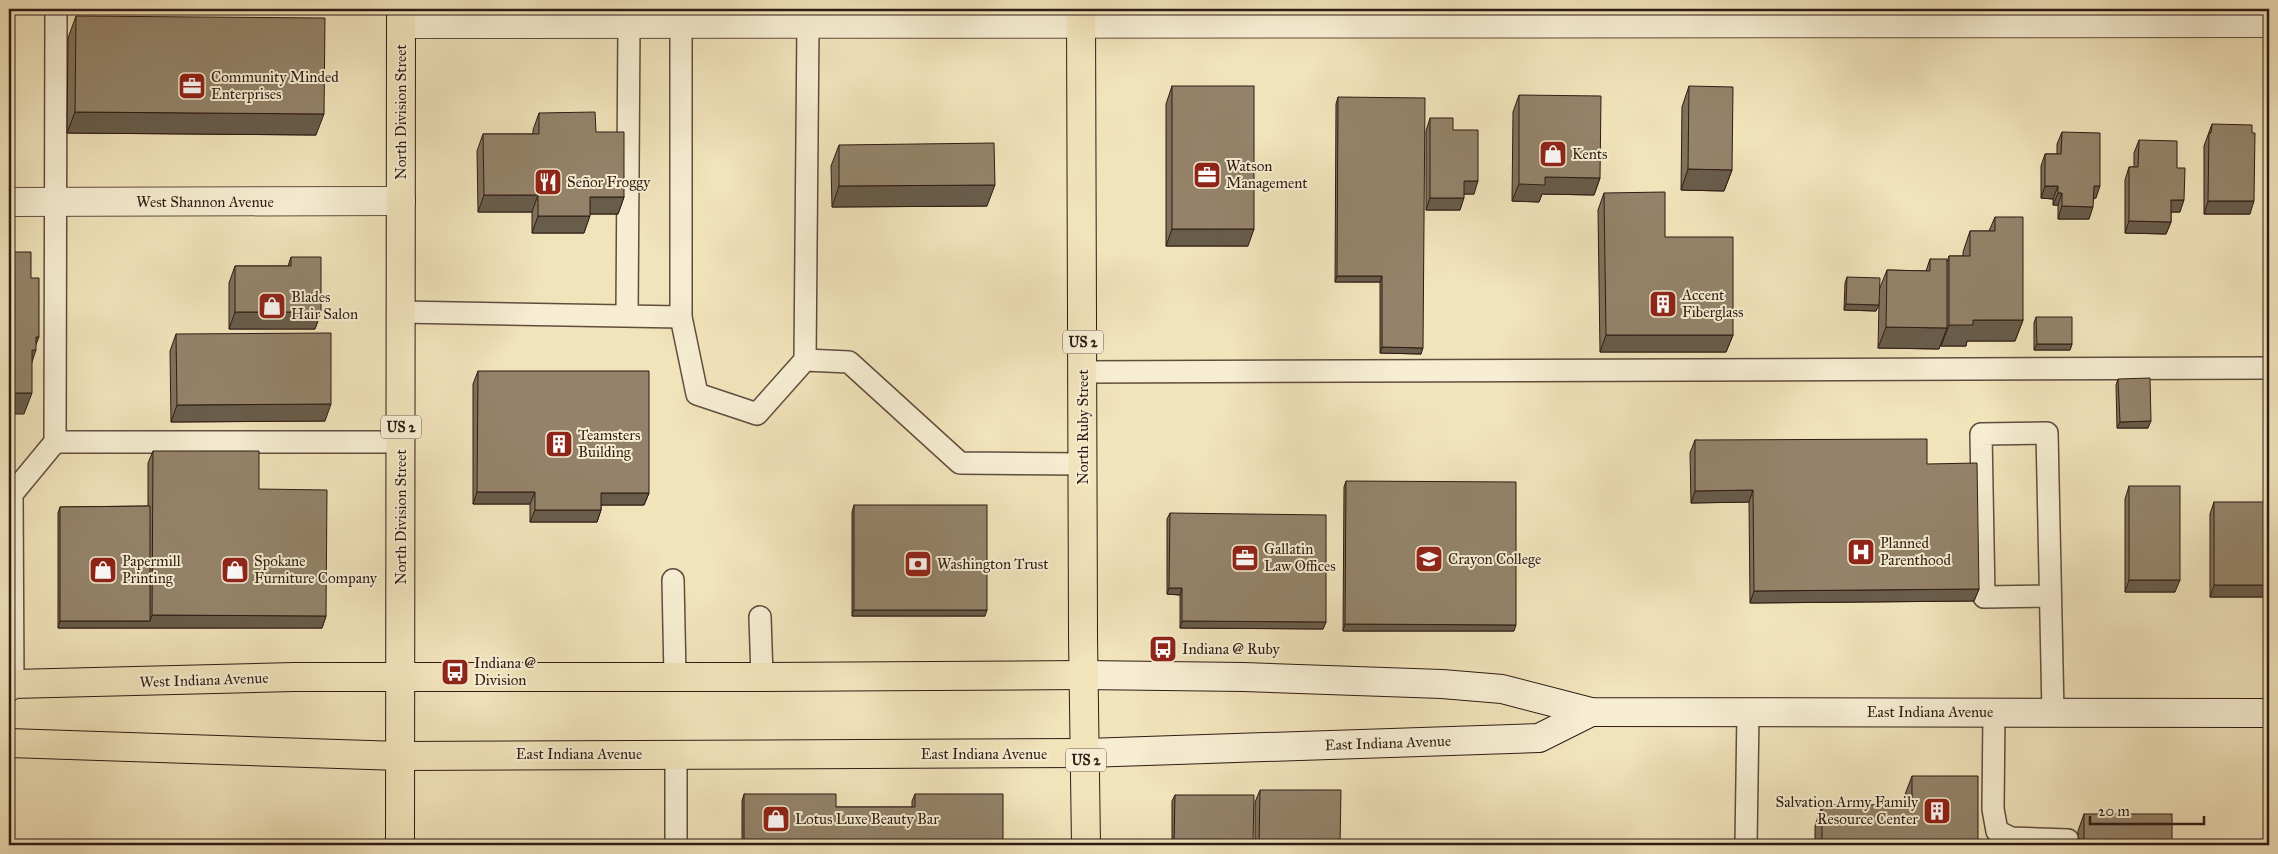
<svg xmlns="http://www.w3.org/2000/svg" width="2278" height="854" viewBox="0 0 2278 854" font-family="'IM FELL Great Primer',serif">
	<rect width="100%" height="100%" fill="#f1e3ba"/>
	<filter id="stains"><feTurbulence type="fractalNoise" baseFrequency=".004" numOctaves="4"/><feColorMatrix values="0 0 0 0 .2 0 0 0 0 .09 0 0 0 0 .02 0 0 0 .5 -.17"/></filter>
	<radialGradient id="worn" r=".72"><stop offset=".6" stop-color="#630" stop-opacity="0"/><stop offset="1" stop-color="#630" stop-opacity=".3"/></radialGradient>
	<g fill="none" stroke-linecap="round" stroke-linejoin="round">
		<defs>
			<g id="service">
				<path d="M681 24V317L697 394 757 414 805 360 849 362 960 463 1083 464"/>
				<path d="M401 312 681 317"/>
				<path d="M627 315 629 24"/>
				<path d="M805 360 808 24"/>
				<path d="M1083 372 2269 368"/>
				<path d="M55 442H401"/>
				<path d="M673 580 675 677"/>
				<path d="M2050 596 1984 597 1981 434 2047 433 2053 712"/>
				<path d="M760 617 762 677"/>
				<path d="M13 684 12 494 55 442 56 9"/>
				<path d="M1994 712 1993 809 1997 831 2011 838 2068 840"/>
				<path d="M676 754V845"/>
				<path d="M1746 845 1748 713"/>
			</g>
			<g id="minor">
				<path d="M402 24 2269 23"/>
				<path d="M9 202 401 201"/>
			</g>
			<g id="secondary">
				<path d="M1084 675 1244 677 1442 684 1502 689 1591 712 2269 713"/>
				<path d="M1086 753 1539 738 1591 712"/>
			</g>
			<g id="primary">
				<path d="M1081 9 1083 636 1086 845"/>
				<path d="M9 687 13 684 294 677H762L1084 675"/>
				<path d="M9 743 400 756 1086 753"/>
				<path d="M400 845 401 9"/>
			</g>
		</defs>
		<!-- service casing -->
		<use href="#service" stroke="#604d3e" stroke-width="24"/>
		<!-- minor casing -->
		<use href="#minor" stroke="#604d3e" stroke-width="30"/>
		<!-- secondary casing -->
		<use href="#secondary" stroke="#2f1b14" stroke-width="30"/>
		<!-- primary casing -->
		<use href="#primary" stroke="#2f1b14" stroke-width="30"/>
		<!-- service -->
		<use href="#service" stroke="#f6edd2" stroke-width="21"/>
		<!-- minor -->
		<use href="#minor" stroke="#f6edd2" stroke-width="28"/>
		<!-- secondary -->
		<use href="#secondary" stroke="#f6edd2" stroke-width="28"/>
		<!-- primary -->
		<use href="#primary" stroke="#f1e3ba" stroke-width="28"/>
	</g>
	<!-- wall -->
	<g fill="#7f715b" stroke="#2f1b14">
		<path d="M76 16 316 135 67 133 68 38Z"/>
		<path d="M1172 86 1248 246H1166V104Z"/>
		<path d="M1689 86 1732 170 1724 191 1681 190 1682 107Z"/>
		<path d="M1519 95 1600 178 1594 195 1542 194 1539 202 1512 201 1513 112Z"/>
		<path d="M1338 97 1421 354 1380 353V282H1335L1336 104Z"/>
		<path d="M539 113 596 132 624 197 618 214H590L584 233H532V212H478L477 151 483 134H533V130Z"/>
		<path d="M1430 118 1453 130 1474 194H1464L1460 210H1426V131Z"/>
		<path d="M2212 124 2250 214H2204V146Z"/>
		<path d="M2062 132 2096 198H2094L2089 219H2058V205H2053V199L2041 198V166L2045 154H2057V144Z"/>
		<path d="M2139 140 2177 168 2180 212H2171V222L2166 234 2125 233V180L2129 167H2134V153Z"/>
		<path d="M839 145 987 206 832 207 831 166Z"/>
		<path d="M1604 193 1665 237 1733 335 1726 352H1600L1598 210Z"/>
		<path d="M1995 217 2023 320 2015 341H1967L1966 346H1941V343L1939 349 1878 348 1879 302 1876 311 1844 310 1845 283 1847 277 1879 290 1887 270 1926 271 1930 259 1947 262 1949 256H1963V252L1970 231H1989Z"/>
		<path d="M291 257 321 312 315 329H229V283L235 266H288Z"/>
		<path d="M2036 317 2072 344 2070 350H2034V323Z"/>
		<path d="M176 334 325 421 171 422 170 351Z"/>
		<path d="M478 371 649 493 644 505H601V510L597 522H530V504H473V384Z"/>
		<path d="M2118 379 2148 428H2117L2116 385Z"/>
		<path d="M1695 440 1927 464 1979 589 1974 601 1750 603 1749 502 1691 503 1690 453Z"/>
		<path d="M153 451 259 489 326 616 322 628H58V513L60 507 148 506V463Z"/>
		<path d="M1346 481 1514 631H1343L1344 487Z"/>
		<path d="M2129 486 2175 592H2125V499Z"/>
		<path d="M2214 502 2265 597H2210V514Z"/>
		<path d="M854 505 985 616H852V512Z"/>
		<path d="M1170 513 1326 622 1323 629 1180 628V595L1167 594V519Z"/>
		<path d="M1912 776 1978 845H1815V826L1822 805H1904V797Z"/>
		<path d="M1260 790 1340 845H1255V802Z"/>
		<path d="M744 794 836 807H912V801L915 794 1003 845H742V801Z"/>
		<path d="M1175 795 1253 845H1172V801Z"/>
		<path d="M2084 814 2172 845H2078V831Z"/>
	</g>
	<!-- shaded-wall -->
	<g fill="#685c4a" stroke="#2f1b14">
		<path d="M75 112 324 114 316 135 67 133Z"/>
		<path d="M1688 169 1732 170 1724 191 1681 190Z"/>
		<path d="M1545 177 1600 178 1594 195 1542 194 1539 202 1512 201 1519 184Z"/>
		<path d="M1464 181H1478L1474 194H1460Z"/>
		<path d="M995 185 987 206 832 207 839 186Z"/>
		<path d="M2045 186H2058L2053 199 2041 198Z"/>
		<path d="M2094 186H2100L2096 198H2090Z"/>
		<path d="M2058 193H2062L2058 205H2053Z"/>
		<path d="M484 195H538L532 212H478Z"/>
		<path d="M590 197H624L618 214H584Z"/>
		<path d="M1430 198H1464L1460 210H1426Z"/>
		<path d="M2171 200H2184L2180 212H2167Z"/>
		<path d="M2208 201H2254L2250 214H2204Z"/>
		<path d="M2062 206 2093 207 2089 219H2058Z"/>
		<path d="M538 216H590L584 233H532Z"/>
		<path d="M2129 221 2171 222 2166 234 2125 233Z"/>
		<path d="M1172 229H1254L1248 246H1166Z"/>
		<path d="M1337 276H1382L1380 282H1335Z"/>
		<path d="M1846 304 1879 305 1876 311 1844 310Z"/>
		<path d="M235 312H321L315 329H229Z"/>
		<path d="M1973 320H2023L2015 341H1967L1966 346H1941L1949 325Z"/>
		<path d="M1886 327 1947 328 1939 349 1878 348Z"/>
		<path d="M1606 335H1733L1726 352H1600Z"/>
		<path d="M36 337H39L34 350H36L29 371H24Z"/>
		<path d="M2037 344H2072L2070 350H2034Z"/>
		<path d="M1382 347 1423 348 1421 354 1380 353Z"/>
		<path d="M9 393H32L24 414H9Z"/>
		<path d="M331 404 325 421 171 422 177 405Z"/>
		<path d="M2151 421 2148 428H2117L2120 422Z"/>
		<path d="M1753 490 1749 502 1691 503 1695 491Z"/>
		<path d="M477 492H535L530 504H473Z"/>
		<path d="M601 493H649L644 505H597Z"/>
		<path d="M535 510H601L597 522H530Z"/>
		<path d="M2129 580H2180L2175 592H2125Z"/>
		<path d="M2214 585H2269L2265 597H2210Z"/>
		<path d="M1169 588H1182L1180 595 1167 594Z"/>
		<path d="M1979 589 1974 601 1750 603 1754 591Z"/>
		<path d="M854 610H987L985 616H852Z"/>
		<path d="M152 615 326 616 322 628H58L60 621H150Z"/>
		<path d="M1182 621 1326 622 1323 629 1180 628Z"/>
		<path d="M1345 624 1516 625 1514 631H1343Z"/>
	</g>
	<!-- building -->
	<g fill="#94836a" stroke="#2f1b14">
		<path d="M76 16 325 18 324 114 75 112Z"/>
		<rect x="1172" y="86" width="82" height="143"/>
		<path d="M1689 86 1733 87 1732 170 1688 169Z"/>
		<path d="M1519 95 1601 96 1600 178 1545 177V185L1519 184Z"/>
		<path d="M1338 97 1425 98 1423 348 1382 347V276H1337Z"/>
		<path d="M595 112 596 132H624V197H590V216H538V195H484L483 134H539V113Z"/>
		<path d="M1430 118H1453V130H1478V181H1464V198H1430Z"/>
		<path d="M2212 124 2252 125V133H2255L2254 201H2208L2209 133H2211Z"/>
		<path d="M2062 132 2100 133V186H2094L2093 207 2062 206V193H2058V186H2045V154H2061Z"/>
		<path d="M2139 140 2177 141V168H2185L2184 200H2171V222L2129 221V167H2138Z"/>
		<path d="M994 143 995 185 839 186V145Z"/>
		<path d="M1665 192V237H1733V335H1606L1604 193Z"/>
		<path d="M1995 217H2023V320H1973V325H1949V256H1970V231H1995Z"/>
		<path d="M9 252H31V278H39V337H36V350H32V393H9Z"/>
		<path d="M291 257H321V312H235V266H291Z"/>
		<path d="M1930 259H1947V328L1886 327 1887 270 1930 271Z"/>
		<path d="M1847 277 1880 278 1879 305 1846 304Z"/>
		<path d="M2036 317H2072V344H2037Z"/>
		<path d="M331 333V404L177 405 176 334Z"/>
		<path d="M478 371H649V493H601V510H535V492H477Z"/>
		<path d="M2150 378 2151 421 2120 422 2118 379Z"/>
		<path d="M1927 439V464L1977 463 1979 589 1754 591 1753 490 1695 491V440Z"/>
		<path d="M153 451H259V489L327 490 326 616 152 615Z"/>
		<path d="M1346 481 1516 482V625L1345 624Z"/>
		<rect x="2129" y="486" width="51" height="94"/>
		<rect x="2214" y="502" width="55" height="83"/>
		<rect x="854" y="505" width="133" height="105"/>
		<path d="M150 506V621H60V507Z"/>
		<path d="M1170 513 1326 515V622L1182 621V588H1169Z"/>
		<path d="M1912 776H1978V845H1822V805H1912Z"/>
		<path d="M1260 790H1341L1340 845H1259Z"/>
		<path d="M744 794H836V807H915V794H1003V845H744Z"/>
		<path d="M1175 795H1254L1253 845H1174Z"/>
		<rect x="2084" y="814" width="88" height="31"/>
	</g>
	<!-- icons -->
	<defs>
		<symbol id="office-square" viewBox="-11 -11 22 22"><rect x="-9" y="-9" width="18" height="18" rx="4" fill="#8f2418" stroke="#f6edd2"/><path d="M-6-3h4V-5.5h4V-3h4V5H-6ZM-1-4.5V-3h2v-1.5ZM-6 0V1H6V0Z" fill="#fff"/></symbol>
		<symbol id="shop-square" viewBox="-11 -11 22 22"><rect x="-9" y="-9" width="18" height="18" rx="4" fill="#8f2418" stroke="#f6edd2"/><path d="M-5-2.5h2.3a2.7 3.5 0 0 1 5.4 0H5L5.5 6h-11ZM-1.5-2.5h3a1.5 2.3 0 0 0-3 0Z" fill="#fff"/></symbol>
		<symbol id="restaurant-square" viewBox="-11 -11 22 22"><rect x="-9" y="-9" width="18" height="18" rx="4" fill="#8f2418" stroke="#f6edd2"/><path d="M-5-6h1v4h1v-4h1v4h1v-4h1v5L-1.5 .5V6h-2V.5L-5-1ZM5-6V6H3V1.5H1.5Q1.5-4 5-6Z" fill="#fff"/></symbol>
		<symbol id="building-square" viewBox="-11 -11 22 22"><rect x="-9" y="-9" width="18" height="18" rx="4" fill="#8f2418" stroke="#f6edd2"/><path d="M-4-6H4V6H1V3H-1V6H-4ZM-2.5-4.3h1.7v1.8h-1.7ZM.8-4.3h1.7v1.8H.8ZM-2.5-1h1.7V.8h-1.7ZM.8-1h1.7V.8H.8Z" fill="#fff"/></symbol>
		<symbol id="hospital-square" viewBox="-11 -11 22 22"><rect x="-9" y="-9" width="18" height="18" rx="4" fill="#8f2418" stroke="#f6edd2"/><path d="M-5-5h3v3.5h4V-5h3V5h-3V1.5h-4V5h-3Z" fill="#fff"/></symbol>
		<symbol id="school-square" viewBox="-11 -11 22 22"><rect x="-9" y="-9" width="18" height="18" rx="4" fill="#8f2418" stroke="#f6edd2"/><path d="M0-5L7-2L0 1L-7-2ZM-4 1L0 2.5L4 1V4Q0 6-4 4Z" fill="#fff"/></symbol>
		<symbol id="bank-square" viewBox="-11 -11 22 22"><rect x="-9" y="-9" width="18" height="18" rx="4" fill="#8f2418" stroke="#f6edd2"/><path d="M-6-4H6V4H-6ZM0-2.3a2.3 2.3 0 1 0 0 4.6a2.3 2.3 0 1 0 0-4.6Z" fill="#fff"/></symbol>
		<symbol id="bus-square" viewBox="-11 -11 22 22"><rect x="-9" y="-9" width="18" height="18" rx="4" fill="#8f2418" stroke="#f6edd2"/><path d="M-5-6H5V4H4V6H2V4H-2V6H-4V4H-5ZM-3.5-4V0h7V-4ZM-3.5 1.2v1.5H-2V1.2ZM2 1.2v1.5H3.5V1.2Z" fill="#fff"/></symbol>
	</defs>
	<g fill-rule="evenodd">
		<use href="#office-square" x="176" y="70" width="32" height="32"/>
		<use href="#shop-square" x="1537" y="138" width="32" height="32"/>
		<use href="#office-square" x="1191" y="159" width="32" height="32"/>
		<use href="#restaurant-square" x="532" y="166" width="32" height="32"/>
		<use href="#building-square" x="1647" y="288" width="32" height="32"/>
		<use href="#shop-square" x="256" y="290" width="32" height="32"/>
		<use href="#building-square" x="543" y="428" width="32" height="32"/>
		<use href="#hospital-square" x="1845" y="536" width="32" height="32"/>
		<use href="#office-square" x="1229" y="542" width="32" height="32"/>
		<use href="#school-square" x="1413" y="543" width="32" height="32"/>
		<use href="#bank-square" x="902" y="548" width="32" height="32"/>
		<use href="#shop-square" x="87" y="554" width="32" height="32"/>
		<use href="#shop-square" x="219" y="554" width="32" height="32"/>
		<use href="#bus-square" x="1147" y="633" width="32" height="32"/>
		<use href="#bus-square" x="439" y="656" width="32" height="32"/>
		<use href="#building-square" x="1921" y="795" width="32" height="32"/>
		<use href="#shop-square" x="760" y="803" width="32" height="32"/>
	</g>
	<g text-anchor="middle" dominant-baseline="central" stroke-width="4" stroke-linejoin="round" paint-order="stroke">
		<!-- shield labels -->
		<g fill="#f6edd2" stroke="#6b5a4d" stroke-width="1">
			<rect x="1063" y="330.5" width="40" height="23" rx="4"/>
			<rect x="381" y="415.5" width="40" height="23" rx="4"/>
			<rect x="1066" y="748.5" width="40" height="23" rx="4"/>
		</g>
		<g font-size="14" font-weight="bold" fill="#2f1b14">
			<text x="1083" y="342">US 2</text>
			<text x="401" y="427">US 2</text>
			<text x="1086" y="760">US 2</text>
		</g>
		<!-- poi labels -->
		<g font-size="15" fill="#2f1b14" stroke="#f6edd2" text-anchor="start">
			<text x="211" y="77">Community Minded<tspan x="211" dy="17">Enterprises</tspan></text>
			<text x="1572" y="154">Kents</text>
			<text x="1226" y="166">Watson<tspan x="1226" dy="17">Management</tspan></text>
			<text x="567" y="182">Señor Froggy</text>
			<text x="1682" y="295">Accent<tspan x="1682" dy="17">Fiberglass</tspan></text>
			<text x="291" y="297">Blades<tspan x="291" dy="17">Hair Salon</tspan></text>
			<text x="578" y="435">Teamsters<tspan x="578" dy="17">Building</tspan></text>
			<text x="1880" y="543">Planned<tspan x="1880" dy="17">Parenthood</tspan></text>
			<text x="1264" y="549">Gallatin<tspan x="1264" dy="17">Law Offices</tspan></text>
			<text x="1448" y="559">Crayon College</text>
			<text x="122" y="561">Papermill<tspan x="122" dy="17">Printing</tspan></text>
			<text x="254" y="561">Spokane<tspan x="254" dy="17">Furniture Company</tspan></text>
			<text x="937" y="564">Washington Trust</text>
			<text x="1182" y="649">Indiana @ Ruby</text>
			<text x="474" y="663">Indiana @<tspan x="474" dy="17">Division</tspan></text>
			<text x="1918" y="802" text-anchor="end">Salvation Army Family<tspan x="1918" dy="17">Resource Center</tspan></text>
			<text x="795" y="819">Lotus Luxe Beauty Bar</text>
		</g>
		<!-- street labels -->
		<g font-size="15" fill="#2f1b14" stroke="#f6edd2">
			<text transform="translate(401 112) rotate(-90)">North Division Street</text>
			<text x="205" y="202">West Shannon Avenue</text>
			<text transform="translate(1083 427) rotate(-90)">North Ruby Street</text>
			<text transform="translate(401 517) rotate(-90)">North Division Street</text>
			<text transform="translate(204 680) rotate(-2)">West Indiana Avenue</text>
			<text x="1930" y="712">East Indiana Avenue</text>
			<text transform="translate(1388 743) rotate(-2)">East Indiana Avenue</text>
			<text x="579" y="754">East Indiana Avenue</text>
			<text x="984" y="754">East Indiana Avenue</text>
		</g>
	</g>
	<!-- margin -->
	<rect width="2278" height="854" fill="none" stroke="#f1e3ba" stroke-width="30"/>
	<rect x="10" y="10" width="2258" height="834" fill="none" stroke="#2f1b14" stroke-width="2.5"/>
	<rect x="15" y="15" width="2248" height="824" fill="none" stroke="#2f1b14"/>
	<!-- scale -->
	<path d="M2090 816v8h114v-8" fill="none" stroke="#2f1b14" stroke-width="2.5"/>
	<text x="2098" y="816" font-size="15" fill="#2f1b14" stroke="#f6edd2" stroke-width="4" paint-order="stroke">20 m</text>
	<rect width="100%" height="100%" filter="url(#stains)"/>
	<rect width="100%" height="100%" fill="url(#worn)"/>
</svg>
